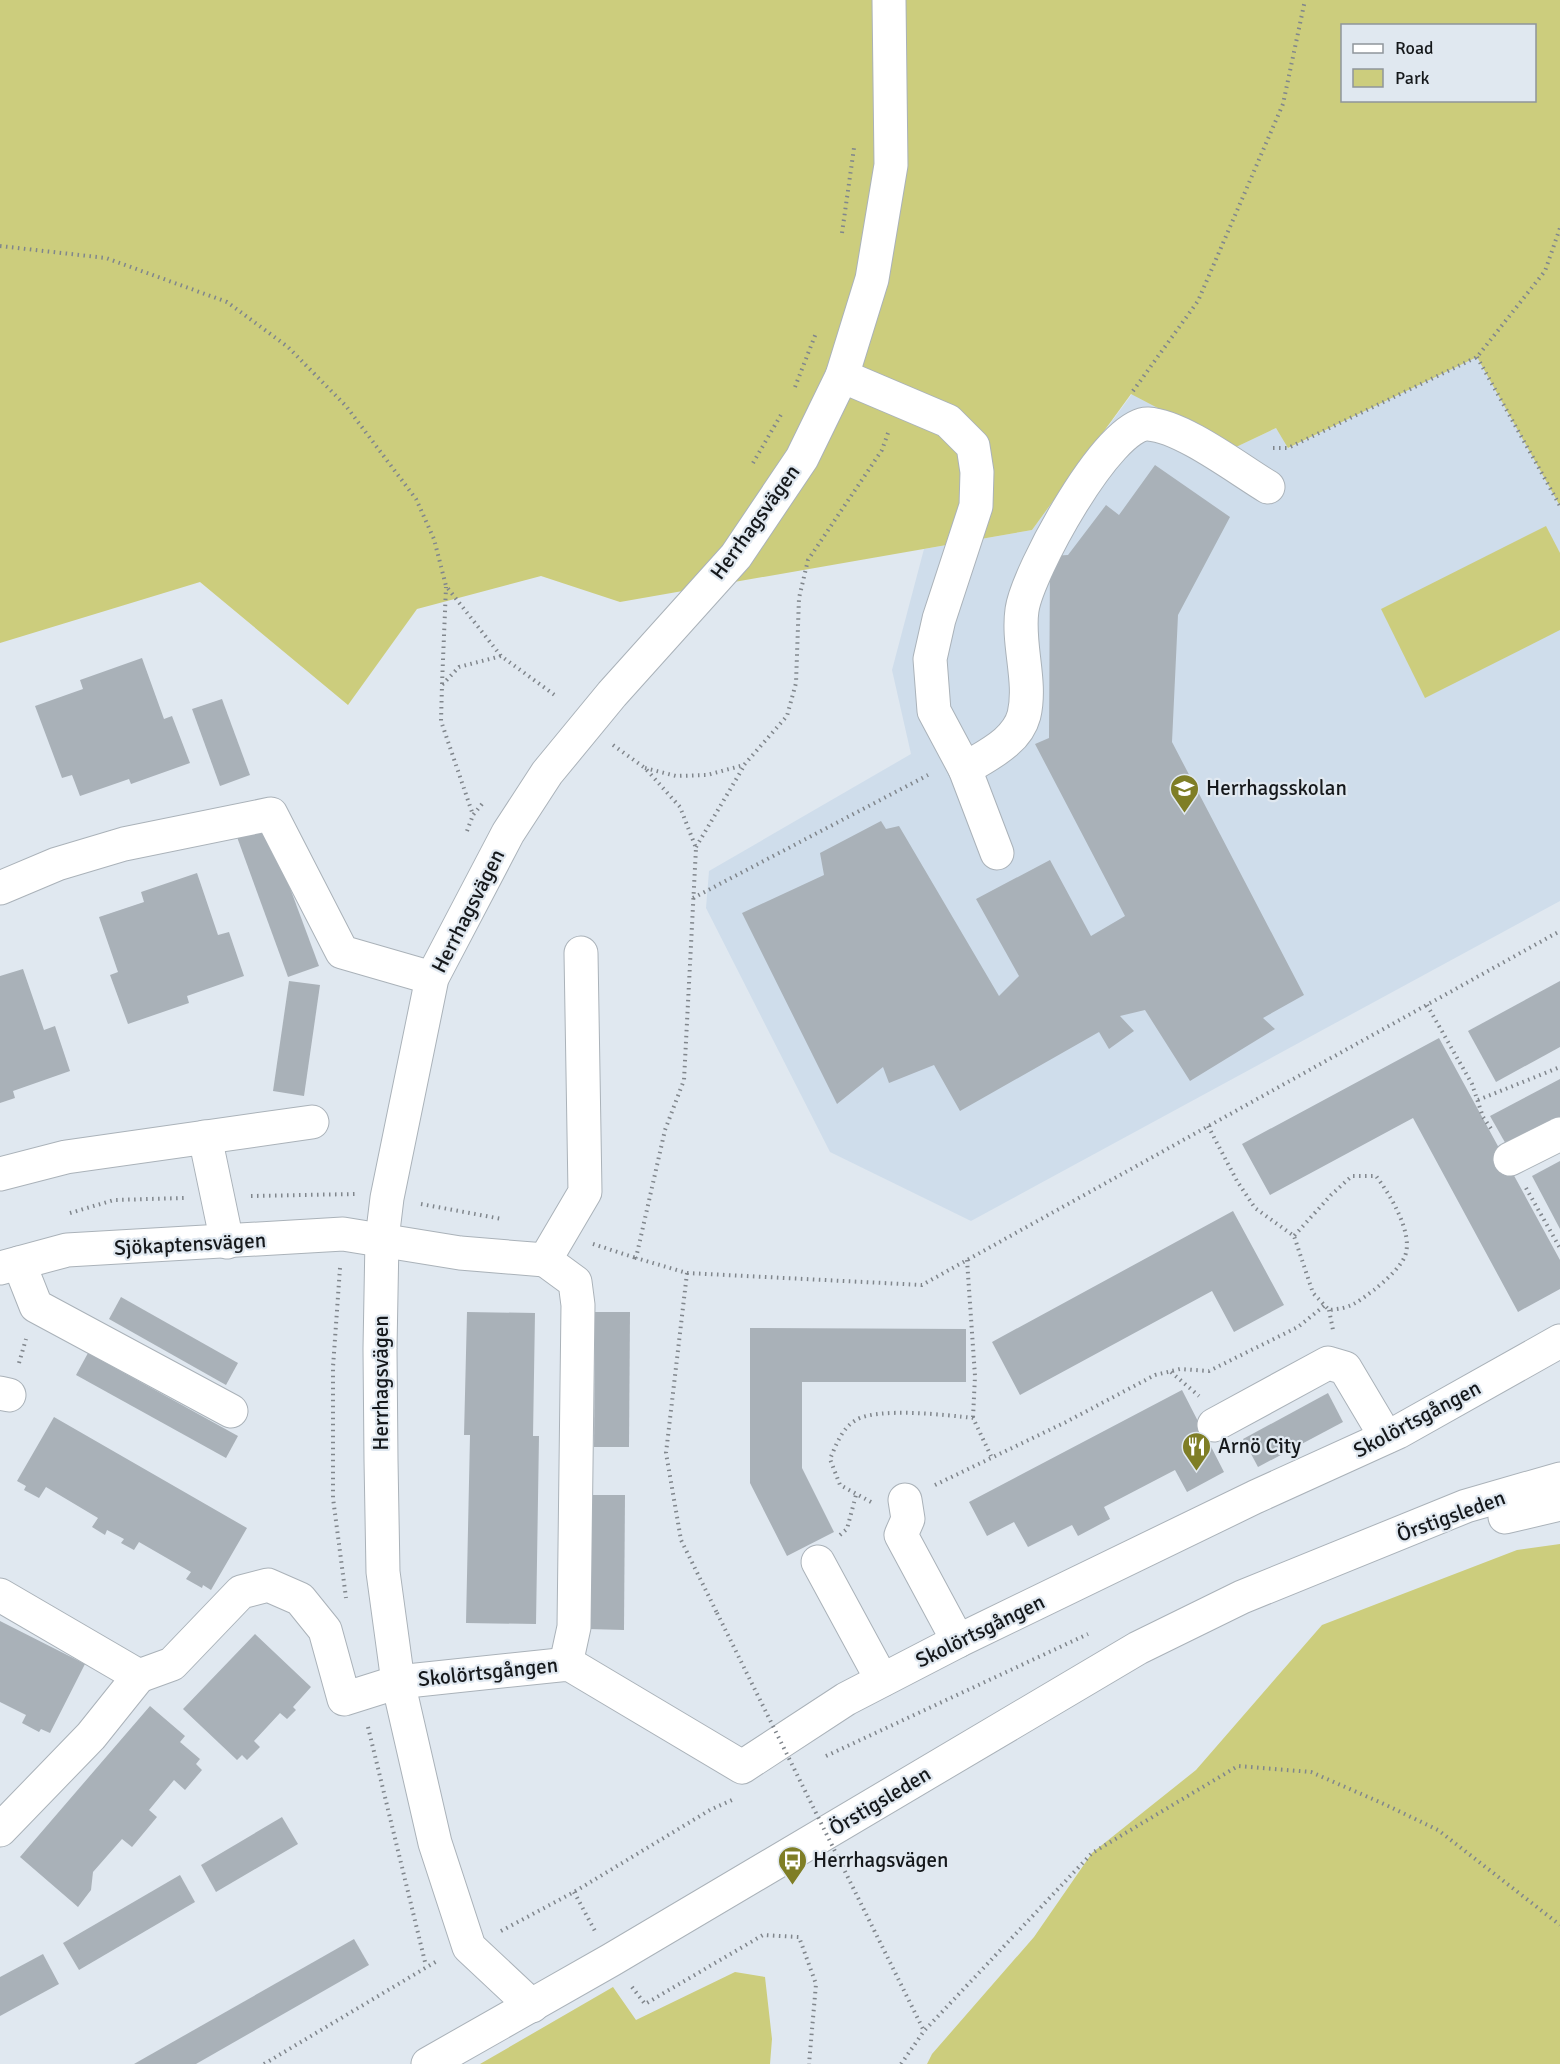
<svg xmlns="http://www.w3.org/2000/svg" width="1560" height="2064" viewBox="0 0 1560 2064" font-family="Signika,sans-serif">
	<rect width="100%" height="100%" fill="#e0e8f0"/>
	<!-- built -->
	<path fill="#cfddeb" d="M1477 357 1560 506V901L971 1221 830 1152 706 908 709 871 911 754 892 670 924 549 1032 530 1132 394 1234 448 1276 428 1289 448Z"/>
	<!-- green -->
	<g fill="#cccd7d" fill-rule="evenodd">
		<path d="M0 0H1560V506L1477 357 1288 448 1276 428 1234 448 1131 394 1032 530 620 602 541 576 417 609 348 705 200 582 0 643ZM1342 26H1534V100H1342Z"/>
		<path d="M1546 526 1560 553V630L1425 698 1381 609Z"/>
		<path d="M1560 1544V2064H927L932 2054 1034 1937 1092 1853 1196 1770 1322 1625 1517 1550Z"/>
		<path d="M735 1972 765 1977 772 2039 770 2064H480L613 1987 636 2020Z"/>
	</g>
	<!-- building -->
	<g fill="#a9b1b8">
		<path d="M1155 465 1230 517 1178 615 1172 742 1304 995 1263 1018 1275 1029 1190 1081 1145 1010 1120 1016 1134 1031 1109 1049 1099 1032 960 1111 934 1065 889 1083 883 1067 837 1104 742 913 824 875 820 853 881 821 886 829 899 826 999 996 1019 976 976 899 1050 860 1091 936 1125 916 1035 744 1049 738 1050 556 1068 555 1106 505 1119 515Z"/>
		<path d="M142 658 164 719 172 716 190 763 131 784 129 779 80 796 72 775 62 778 35 706 83 689 80 680Z"/>
		<path d="M222 699 250 775 220 786 192 709Z"/>
		<path d="M267 826 319 966 288 977 237 837Z"/>
		<path d="M197 873 218 935 229 932 244 976 187 996 189 1003 128 1024 110 975 118 972 99 917 144 902 141 892Z"/>
		<path d="M23 969 44 1030 55 1026 70 1071 13 1091 15 1098 0 1103V976Z"/>
		<path d="M289 981 320 985 304 1096 273 1091Z"/>
		<path d="M1560 981V1047L1496 1082 1468 1031Z"/>
		<path d="M1439 1038 1560 1260V1289L1518 1312 1413 1118 1270 1195 1242 1144Z"/>
		<path d="M1560 1079V1117L1507 1146 1490 1116Z"/>
		<path d="M1560 1161V1229L1532 1176Z"/>
		<path d="M1233 1211 1284 1305 1234 1332 1212 1291 1020 1395 992 1342Z"/>
		<path d="M121 1297 238 1363 226 1385 109 1319Z"/>
		<path d="M467 1312 535 1313 533 1436H539L536 1624 466 1623 470 1435H464Z"/>
		<path d="M595 1312H630L629 1447H594Z"/>
		<path d="M750 1328 966 1329V1382H802V1468L834 1532 787 1556 750 1483Z"/>
		<path d="M88 1353 238 1436 226 1458 76 1375Z"/>
		<path d="M1182 1390 1224 1472 1187 1492 1175 1470 1104 1507 1110 1519 1078 1536 1072 1525 1028 1547 1014 1522 987 1536 969 1502Z"/>
		<path d="M1328 1393 1343 1422 1258 1467 1243 1439Z"/>
		<path d="M54 1417 247 1528 211 1590 203 1585 202 1588 186 1579 191 1572 139 1542 134 1550 121 1543 124 1539 107 1530 105 1535 92 1527 98 1518 46 1487 39 1498 24 1490 26 1486 17 1481Z"/>
		<path d="M590 1495H625L624 1630 588 1629Z"/>
		<path d="M0 1621 85 1664 50 1733 41 1729 39 1732 22 1723 26 1715 0 1702Z"/>
		<path d="M255 1634 311 1687 293 1707 296 1710 287 1719 280 1713 254 1741 260 1747 247 1760 242 1755 237 1760 183 1709Z"/>
		<path d="M150 1706 185 1736 180 1742 200 1759 196 1764 202 1770 185 1790 174 1780 149 1810 157 1817 132 1847 122 1839 93 1872 91 1890 78 1907 20 1857Z"/>
		<path d="M282 1817 298 1844 216 1892 201 1865Z"/>
		<path d="M180 1875 195 1902 79 1970 63 1943Z"/>
		<path d="M354 1939 369 1965 196 2064H134Z"/>
		<path d="M43 1954 59 1984 0 2016V1977Z"/>
	</g>
	<g fill="none" stroke-linecap="round" stroke-linejoin="round">
		<defs>
			<g id="minor">
				<path d="M842 376 948 421 973 446 977 472 976 506 939 619 930 659 934 711 965 769C987 755 1017 742 1024 715 1032 681 1017 644 1022 610 1027 573 1109 422 1148 424 1182 426 1238 469 1268 487"/>
				<path d="M965 769 997 853"/>
				<path d="M0 888 57 864 124 844 271 814 342 952 432 978"/>
				<path d="M205 1137 227 1242"/>
				<path d="M1510 1159 1560 1134"/>
				<path d="M0 1174 66 1157 312 1122"/>
				<path d="M545 1260 575 1282 578 1305 574 1627 566 1664"/>
				<path d="M19 1263 36 1306 231 1411"/>
				<path d="M0 1268 67 1250 343 1234 460 1253 545 1260 585 1192 581 953"/>
				<path d="M0 1393 9 1395"/>
				<path d="M1214 1425 1328 1363 1345 1368 1386 1437"/>
				<path d="M905 1500 908 1519 901 1535 958 1641"/>
				<path d="M1505 1517 1560 1504"/>
				<path d="M818 1562 882 1680"/>
				<path d="M0 1595 139 1676 172 1664 241 1592 268 1585 300 1599 325 1630 344 1699 398 1682 569 1664 742 1767 846 1699 958 1641 1255 1497 1398 1432 1560 1341"/>
				<path d="M0 1830 91 1736 139 1676"/>
				<path d="M532 2006 469 1947 435 1843 398 1682 383 1572 381 1460 380 1349 382 1239 387 1198 432 978 508 833 547 773 612 694 736 556 802 458 842 376 872 279 891 165 889 0"/>
				<path d="M428 2064 611 1960 1138 1648 1242 1597 1466 1506 1560 1479"/>
			</g>
		</defs>
		<!-- minor casing -->
		<use href="#minor" stroke="#aab2b9" stroke-width="35"/>
		<!-- path -->
		<g stroke="#80868c" stroke-width="4" stroke-dasharray="1.5 4.5" stroke-linecap="butt">
			<path d="M842 233 854 148"/>
			<path d="M0 246 106 258 227 302 288 347 346 406 416 499 434 539 446 586 501 656 556 696"/>
			<path d="M1477 357 1560 506"/>
			<path d="M795 387 816 333"/>
			<path d="M1133 391 1198 301 1283 104 1305 0"/>
			<path d="M1273 448H1288L1477 357 1545 271 1560 228"/>
			<path d="M753 463 782 413"/>
			<path d="M442 684 446 587"/>
			<path d="M613 745 645 768 680 807 696 848 684 1080 665 1130 636 1258 687 1273 922 1285 1560 931"/>
			<path d="M645 768 676 776 707 775 744 765 787 716 796 683 799 598 808 560 882 450 888 433"/>
			<path d="M482 804 473 815 441 721 442 685 459 667 501 656"/>
			<path d="M467 831 473 815"/>
			<path d="M696 847 744 766"/>
			<path d="M693 898 928 775"/>
			<path d="M1427 1005 1472 1084 1483 1117 1492 1130"/>
			<path d="M1478 1100 1560 1067"/>
			<path d="M1208 1126 1237 1181 1255 1208 1294 1236 1313 1293 1329 1310C1352 1308 1356 1303 1374 1290 1384 1282 1400 1268 1405 1256 1414 1233 1389 1193 1376 1176H1352L1331 1195 1294 1236"/>
			<path d="M1526 1188 1560 1248"/>
			<path d="M251 1196 355 1194"/>
			<path d="M421 1204 502 1219"/>
			<path d="M70 1213 114 1200 184 1198"/>
			<path d="M593 1244 636 1258"/>
			<path d="M967 1260 975 1376 973 1418"/>
			<path d="M340 1268 333 1367V1498L346 1598"/>
			<path d="M687 1273 666 1453 681 1540 717 1613"/>
			<path d="M1329 1310 1333 1330"/>
			<path d="M19 1363 26 1339"/>
			<path d="M1171 1372 1199 1396"/>
			<path d="M935 1485 1066 1422 1155 1375 1180 1369 1209 1371 1298 1327 1324 1306"/>
			<path d="M871 1502 840 1485 830 1459C836 1445 842 1428 856 1420 877 1407 948 1415 973 1418L991 1456"/>
			<path d="M840 1535 847 1529 856 1495"/>
			<path d="M368 1727 426 1966"/>
			<path d="M826 1756 1088 1634"/>
			<path d="M574 1892 595 1931"/>
			<path d="M501 1931 574 1892 710 1810 732 1800"/>
			<path d="M632 1987 645 2004 763 1935 799 1937 816 1984 809 2064"/>
			<path d="M264 2064 437 1961"/>
			<path d="M901 2064 924 2031 1092 1853 1238 1766 1311 1772 1384 1804 1438 1830 1560 1925"/>
		</g>
		<!-- minor -->
		<use href="#minor" stroke="#fff" stroke-width="33"/>
		<!-- path-bridge -->
		<path stroke="#80868c" stroke-width="4" stroke-dasharray="1.5 4.5" stroke-linecap="butt" d="M717 1613 924 2031"/>
	</g>
	<!-- icons -->
	<defs>
		<symbol id="school-pin" viewBox="-11 -11 22 30"><path d="M0 17L-7.5 6A9.5 9.5 0 1 1 7.5 6Z" fill="#7f7e26" stroke="#e0e8f0"/><path d="M0-5L7-2L0 1L-7-2ZM-4 1L0 2.5L4 1V4Q0 6-4 4Z" fill="#fff"/></symbol>
		<symbol id="restaurant-pin" viewBox="-11 -11 22 30"><path d="M0 17L-7.5 6A9.5 9.5 0 1 1 7.5 6Z" fill="#7f7e26" stroke="#e0e8f0"/><path d="M-5-6h1v4h1v-4h1v4h1v-4h1v5L-1.5 .5V6h-2V.5L-5-1ZM5-6V6H3V1.5H1.5Q1.5-4 5-6Z" fill="#fff"/></symbol>
		<symbol id="bus-pin" viewBox="-11 -11 22 30"><path d="M0 17L-7.5 6A9.5 9.5 0 1 1 7.5 6Z" fill="#7f7e26" stroke="#e0e8f0"/><path d="M-5-6H5V4H4V6H2V4H-2V6H-4V4H-5ZM-3.5-4V0h7V-4ZM-3.5 1.2v1.5H-2V1.2ZM2 1.2v1.5H3.5V1.2Z" fill="#fff"/></symbol>
	</defs>
	<g fill-rule="evenodd">
		<use href="#school-pin" x="1168" y="772" width="33" height="45"/>
		<use href="#restaurant-pin" x="1180" y="1430" width="33" height="45"/>
		<use href="#bus-pin" x="776" y="1844" width="33" height="45"/>
	</g>
	<g text-anchor="middle" dominant-baseline="central" stroke-width="4.5" stroke-linejoin="round" paint-order="stroke">
		<!-- street labels -->
		<g font-size="21" fill="#15181b" stroke="#e0e8f0">
			<text transform="translate(755 522) rotate(-54)">Herrhagsvägen</text>
			<text transform="translate(468 911) rotate(-63)">Herrhagsvägen</text>
			<text transform="translate(190 1244) rotate(-3)">Sjökaptensvägen</text>
			<text transform="translate(381 1383) rotate(-90)">Herrhagsvägen</text>
			<text transform="translate(1417 1419) rotate(-28)">Skolörtsgången</text>
			<text transform="translate(1451 1516) rotate(-20)">Örstigsleden</text>
			<text transform="translate(980 1631) rotate(-26)">Skolörtsgången</text>
			<text transform="translate(488 1672) rotate(-6)">Skolörtsgången</text>
			<text transform="translate(880 1801) rotate(-31)">Örstigsleden</text>
		</g>
		<!-- poi labels -->
		<g font-size="21" fill="#15181b" stroke="#e0e8f0" text-anchor="start">
			<text x="1206" y="788">Herrhagsskolan</text>
			<text x="1218" y="1446">Arnö City</text>
			<text x="813" y="1860">Herrhagsvägen</text>
		</g>
	</g>
	<!-- legend -->
	<rect x="1341" y="24" width="195" height="78" fill="#e0e8f0" stroke="#8f959b" stroke-width="1.5"/>
	<rect x="1353" y="44" width="30" height="9" fill="#ffffff" stroke="#8f959b" stroke-width="1.5"/>
	<text x="1395" y="54" font-size="18" fill="#15181b">Road</text>
	<rect x="1353" y="69" width="30" height="18" fill="#cccd7d" stroke="#8f959b" stroke-width="1.5"/>
	<text x="1395" y="84" font-size="18" fill="#15181b">Park</text>
</svg>
